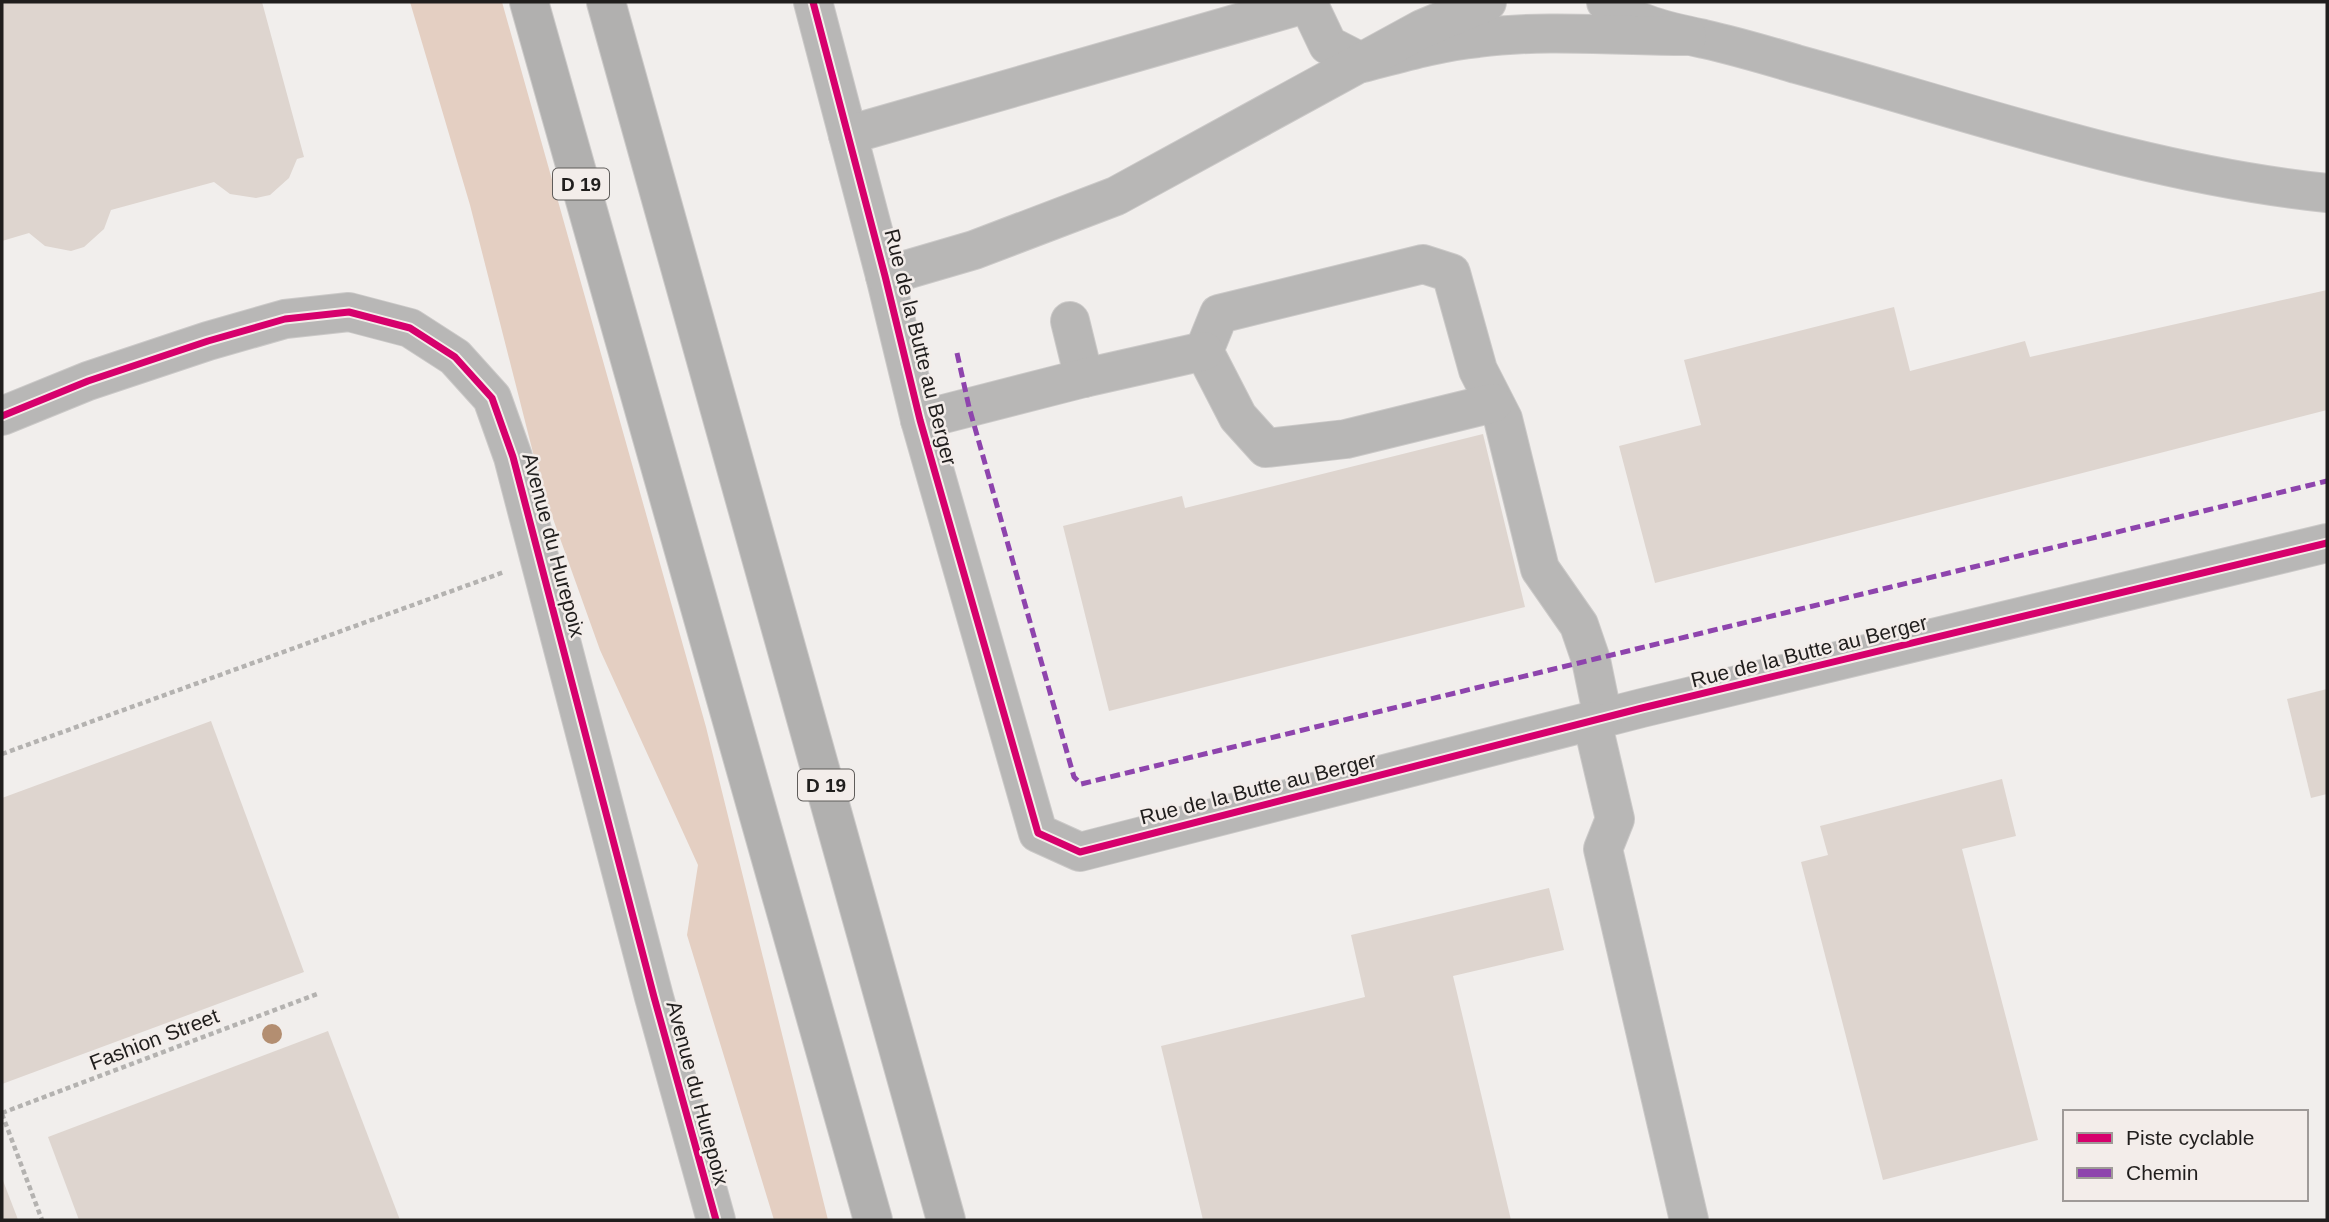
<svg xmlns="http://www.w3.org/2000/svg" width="2329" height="1222" viewBox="0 0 2329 1222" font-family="Helvetica,sans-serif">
	<rect width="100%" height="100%" fill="#f1eeec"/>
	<!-- green -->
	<path fill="#e4cfc2" d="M410 2H502L706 727 828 1220H774L687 935 698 865 600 650 542 488 470 205Z"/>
	<!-- building -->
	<g fill="#ded5cf">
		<path d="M2 2H262L304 157 297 159 289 178 270 195 256 198 230 194 214 182 111 210 104 229 84 247 71 251 45 246 29 233 2 241Z"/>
		<path d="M2327 290V410L1655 583 1619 446 1701 425 1684 360 1894 307 1910 371 2025 341 2030 357Z"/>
		<path d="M1483 434 1525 607 1109 711 1063 526 1182 496 1185 508Z"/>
		<path d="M2327 689V794L2311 798 2287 699Z"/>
		<path d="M211 721 304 972 2 1084V798Z"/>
		<path d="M2002 779 2016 836 1962 849 2038 1140 1883 1180 1801 862 1828 855 1820 826Z"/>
		<path d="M1549 888 1564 950 1453 976 1511 1220H1203L1161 1046 1365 997 1351 935Z"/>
		<path d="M328 1031 400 1220H79L48 1137Z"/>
		<path d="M2 1178 17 1217 18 1220H2Z"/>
	</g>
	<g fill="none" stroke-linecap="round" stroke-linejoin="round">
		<defs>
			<g id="minor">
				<path d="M813 2 885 276 920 420 1038 833 1080 852 1642 708 2327 543"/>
				<path d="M1606 2C1632 24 1671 32 1704 39 1735 46 1766 55 1796 64 1972 112 2145 174 2327 193"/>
				<path d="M848 135 1308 3 1328 45 1363 63C1401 53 1438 42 1478 38 1546 29 1617 36 1687 36"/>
				<path d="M885 276 974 250 1116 196 1422 29 1487 2"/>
				<path d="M1070 321 1084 378"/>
				<path d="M1204 351 1219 314 1423 264 1451 273 1478 370 1503 419 1540 569 1579 625 1591 660 1603 718"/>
				<path d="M1204 351 1238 417 1266 448 1346 439 1493 403"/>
				<path d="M2 416 88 381 208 341 285 319 349 312 410 328 455 357 492 398 513 457 654 997 716 1220"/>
				<path d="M920 420 1084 378 1204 351"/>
				<path d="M1592 721 1615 819 1603 849 1689 1220"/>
			</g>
			<g id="major">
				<path d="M529 2 873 1220"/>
				<path d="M606 2 946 1220"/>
			</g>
		</defs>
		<!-- minor casing -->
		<use href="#minor" stroke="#cbc9c8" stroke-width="40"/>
		<!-- major casing -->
		<use href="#major" stroke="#cbc9c8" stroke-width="40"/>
		<!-- path -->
		<g stroke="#b4b2b0" stroke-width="4.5" stroke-dasharray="5 3.5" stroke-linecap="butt">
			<path d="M2 754 504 572"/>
			<path d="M2 1113 317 994"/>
			<path d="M2 1114 42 1220"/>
		</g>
		<!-- minor -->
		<use href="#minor" stroke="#b8b7b6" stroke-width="38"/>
		<!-- major -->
		<use href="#major" stroke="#b1b0af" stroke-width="38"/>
		<!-- quiet -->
		<path stroke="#8e44ad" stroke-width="5" stroke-dasharray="10 5" stroke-linecap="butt" d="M957 353 969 407 1074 777 1081 784 2327 481"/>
		<defs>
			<g id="cycleway">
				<path d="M813 2 885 276 920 420 1038 833 1080 852 1642 708 2327 543"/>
				<path d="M2 416 88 381 208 341 285 319 349 312 410 328 455 357 492 398 513 457 654 997 716 1220"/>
			</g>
		</defs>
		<!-- cycleway casing -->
		<use href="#cycleway" stroke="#f3edea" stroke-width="11"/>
		<!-- cycleway -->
		<use href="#cycleway" stroke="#d6006c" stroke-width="7"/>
	</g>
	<!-- trees -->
	<circle fill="#b38e71" cx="272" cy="1034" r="10"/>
	<g text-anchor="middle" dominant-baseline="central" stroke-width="5" stroke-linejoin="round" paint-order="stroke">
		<!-- shield labels -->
		<g fill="#f3edea" stroke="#5f5c5a" stroke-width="2">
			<rect x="553" y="168.5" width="56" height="31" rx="5"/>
			<rect x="798" y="769.5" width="56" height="31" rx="5"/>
		</g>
		<g font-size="19" font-weight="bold" fill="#201e1d">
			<text x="581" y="184">D 19</text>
			<text x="826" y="785">D 19</text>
		</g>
		<!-- street labels -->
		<g font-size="21" fill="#201e1d" stroke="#f3edea">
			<text transform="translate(921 347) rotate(76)">Rue de la Butte au Berger</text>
			<text transform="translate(554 545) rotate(75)">Avenue du Hurepoix</text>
			<text transform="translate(1809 651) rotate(-14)">Rue de la Butte au Berger</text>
			<text transform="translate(1258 788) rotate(-14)">Rue de la Butte au Berger</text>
			<text transform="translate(154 1039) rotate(-21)">Fashion Street</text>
			<text transform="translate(698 1093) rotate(75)">Avenue du Hurepoix</text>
		</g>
	</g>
	<!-- border -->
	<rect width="2329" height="1222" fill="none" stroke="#201e1d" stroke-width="7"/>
	<!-- legend -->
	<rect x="2063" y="1110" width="245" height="91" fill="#f3edea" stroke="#9f9a98" stroke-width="2"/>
	<rect x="2077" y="1133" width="35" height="10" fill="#d6006c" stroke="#9f9a98" stroke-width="2"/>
	<text x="2126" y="1145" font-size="21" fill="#201e1d">Piste cyclable</text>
	<rect x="2077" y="1168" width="35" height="10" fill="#8e44ad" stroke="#9f9a98" stroke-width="2"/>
	<text x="2126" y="1180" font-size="21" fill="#201e1d">Chemin</text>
</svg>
